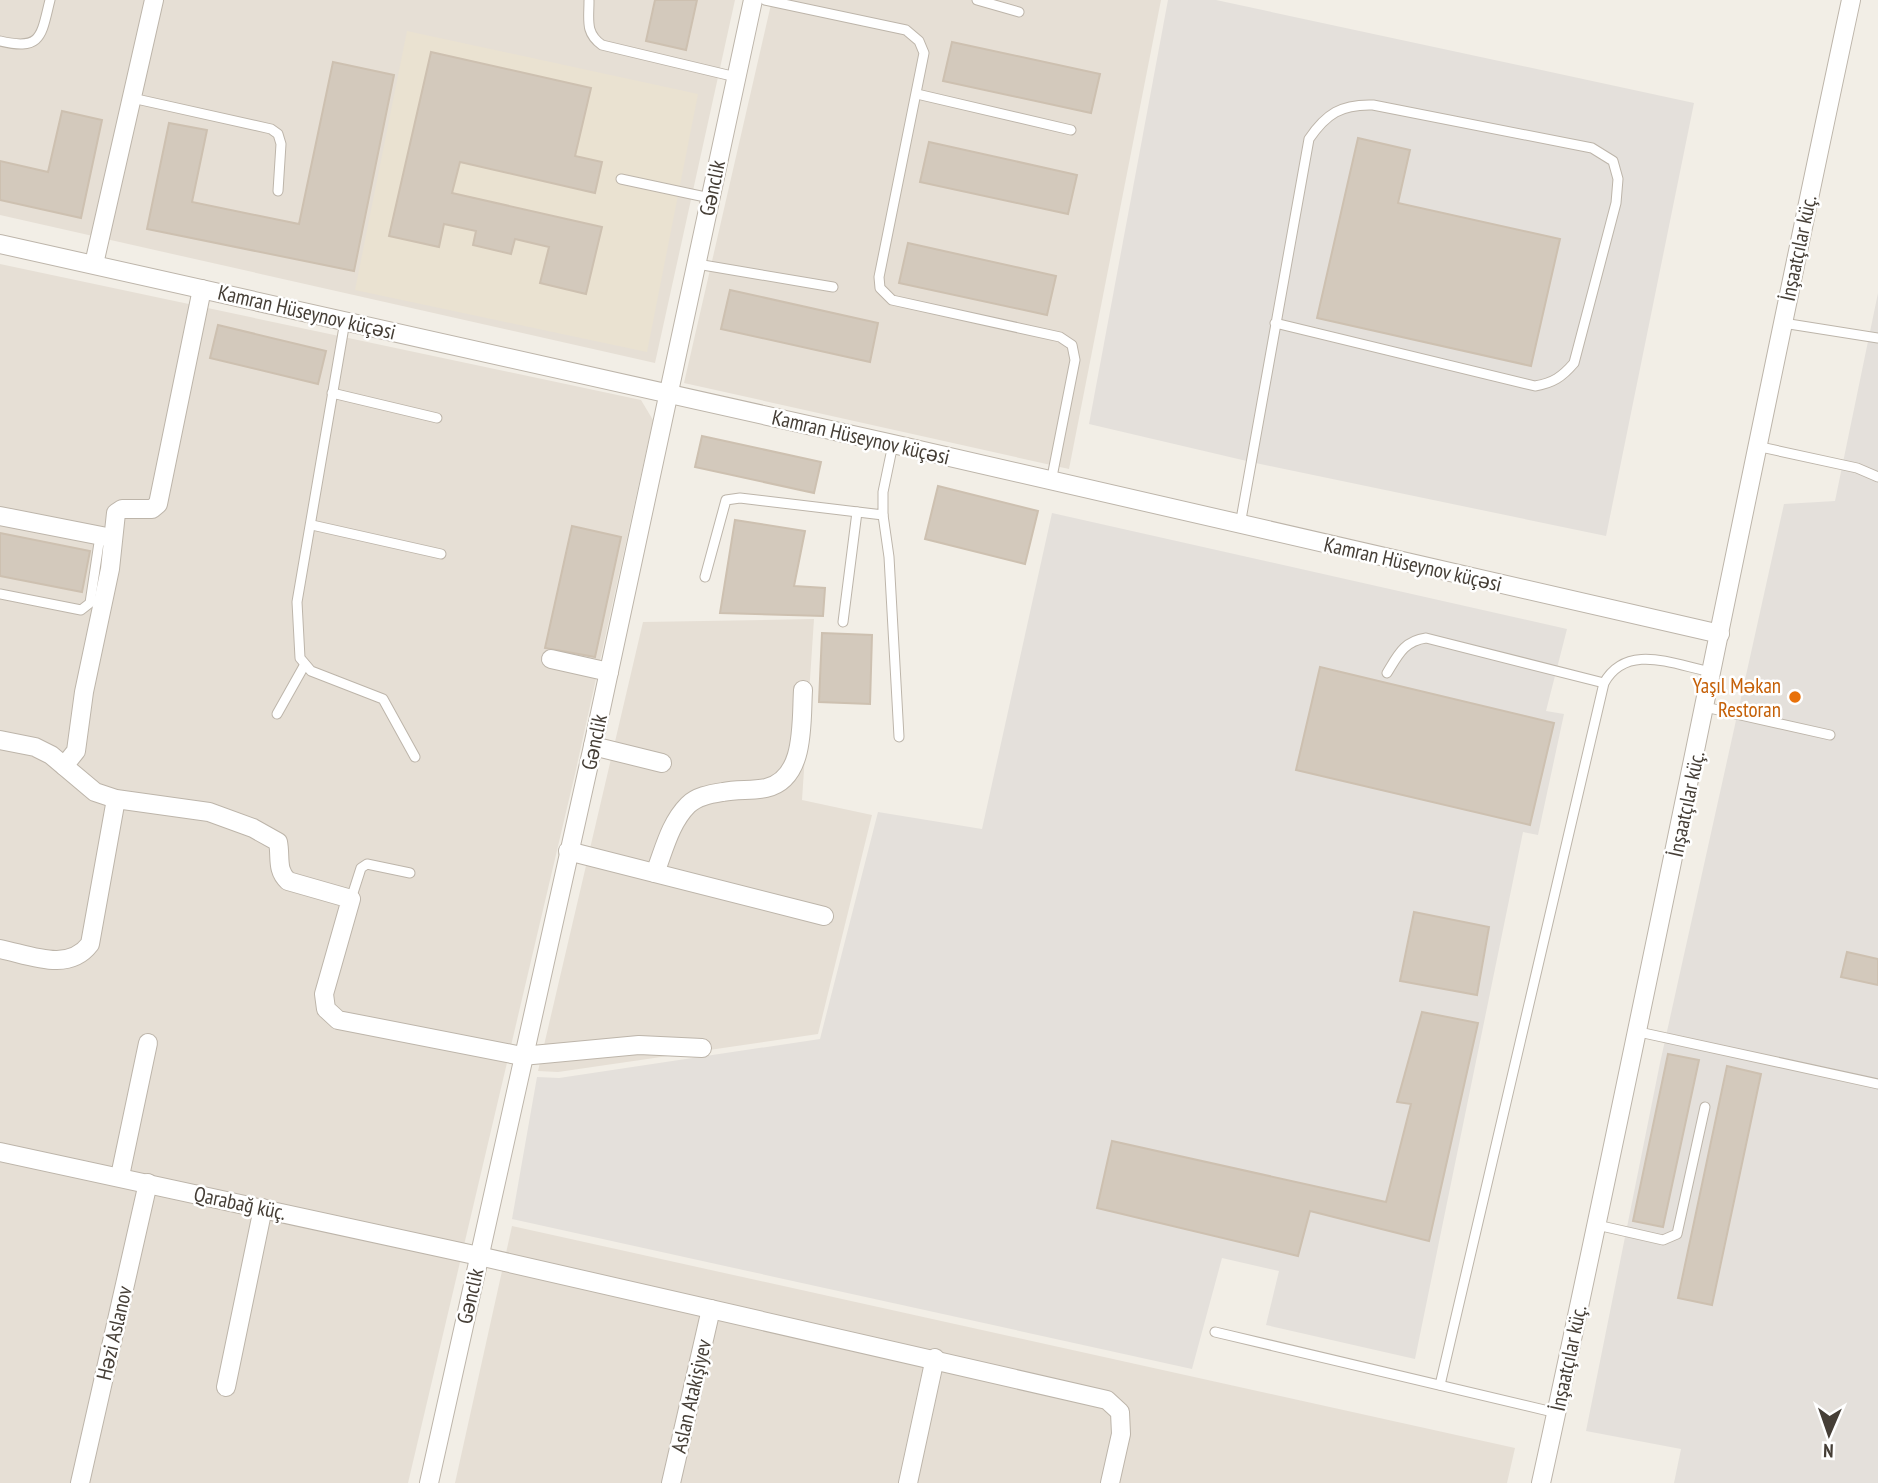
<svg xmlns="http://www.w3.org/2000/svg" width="1878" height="1483" viewBox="0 0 1878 1483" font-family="'PT Sans Narrow',sans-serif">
	<rect width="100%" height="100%" fill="#f2eee6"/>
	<!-- residential -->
	<g fill="#e6dfd5">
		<path d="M0 0H735L655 363 0 215Z"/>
		<path d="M772 0H1161L1069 469 684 383Z"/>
		<path d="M0 264 641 400 653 420 575 774 408 1483H0Z"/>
		<path d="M814 619 802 800 872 815 818 1034 558 1072 538 1071 643 622Z"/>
		<path d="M512 1226 1515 1448 1507 1483H455Z"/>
	</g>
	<!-- industrial -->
	<g fill="#e4e0db">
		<path d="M1168 0H1216L1694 103 1606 536 1251 462 1089 424Z"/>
		<path d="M1878 293V1483H1674L1681 1449 1586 1431 1660 1063 1784 504 1835 501Z"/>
		<path d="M1052 513 1567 629 1546 711 1564 714 1538 835 1523 832 1415 1359 1266 1325 1279 1271 1222 1258 1192 1369 512 1219 537 1077 559 1078 820 1039 878 812 982 829Z"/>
	</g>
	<!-- education -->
	<path fill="#eae2d1" d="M407 31 698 94 647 352 355 290Z"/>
	<!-- building -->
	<g fill="#d3c9bc" stroke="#cdc0b0" stroke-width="2">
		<path d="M655 0H697L686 50 646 41Z"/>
		<path d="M952 42 1100 74 1091 113 943 81Z"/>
		<path d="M431 52 591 88 575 156 602 162 595 193 460 162 452 193 602 227 586 294 540 283 549 247 515 239 511 254 473 245 476 231 444 224 439 247 389 236Z"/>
		<path d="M333 62 394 75 354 271 147 229 169 123 207 130 192 202 299 224Z"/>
		<path d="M62 111 102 120 81 218 0 200V161L48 172Z"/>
		<path d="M1358 138 1410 150 1398 203 1560 239 1531 366 1317 318Z"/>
		<path d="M929 142 1077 175 1068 214 920 182Z"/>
		<path d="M908 243 1056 276 1047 315 899 283Z"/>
		<path d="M730 290 878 323 870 362 721 329Z"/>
		<path d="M218 325 326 351 318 384 210 358Z"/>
		<path d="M702 436 821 462 814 493 695 467Z"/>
		<path d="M938 486 1038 511 1025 564 925 539Z"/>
		<path d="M735 520 805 531 794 586 825 588 823 616 720 613Z"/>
		<path d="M572 526 621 537 595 657 545 648Z"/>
		<path d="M0 533 90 551 82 592 0 576Z"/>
		<path d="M822 633 872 635 870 704 819 702Z"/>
		<path d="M1320 667 1554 723 1530 825 1296 770Z"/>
		<path d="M1414 912 1489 927 1477 995 1400 981Z"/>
		<path d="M1847 952 1878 959V985L1841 977Z"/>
		<path d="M1422 1012 1478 1023 1429 1241 1310 1211 1298 1256 1097 1208 1112 1141 1386 1202 1411 1104 1397 1102Z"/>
		<path d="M1668 1054 1699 1060 1663 1227 1633 1221Z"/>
		<path d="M1727 1066 1761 1074 1712 1305 1678 1298Z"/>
	</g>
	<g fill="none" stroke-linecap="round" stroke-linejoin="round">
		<defs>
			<g id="service">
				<path d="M765 0 906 30 919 41 924 53 879 277 880 288 892 300 1060 337 1072 345 1075 360 1051 482"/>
				<path d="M977 0 1019 12"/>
				<path d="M589 1C589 20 585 33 602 45L736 77"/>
				<path d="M0 41C42 51 41 36 50 0"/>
				<path d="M917 94 1071 130"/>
				<path d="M132 98 271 129 278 134 281 144 278 191"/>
				<path d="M621 179 710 198"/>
				<path d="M697 264 833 287"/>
				<path d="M345 321 297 602 300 658 311 671 383 699 415 757"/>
				<path d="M1783 323 1878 338"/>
				<path d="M332 393 437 418"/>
				<path d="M1756 446 1857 468 1878 477"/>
				<path d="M883 515 889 557 899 737"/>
				<path d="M312 525 441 554"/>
				<path d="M1240 525 1309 139C1326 114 1341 104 1373 105L1592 148 1613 161 1618 179 1616 203 1574 363C1562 377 1553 383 1535 386L1275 323"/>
				<path d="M705 577 726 500 740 498 883 515V492L893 444"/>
				<path d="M0 594 81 610 90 603 100 536"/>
				<path d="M843 622 857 512"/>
				<path d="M1387 673C1398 655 1404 641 1426 638L1604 683"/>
				<path d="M1705 707 1830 735"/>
				<path d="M277 714 304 666"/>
				<path d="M351 899 361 868 367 864 410 873"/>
				<path d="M1639 1032 1878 1084"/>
				<path d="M1597 1225 1663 1240 1677 1234 1705 1107"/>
				<path d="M1215 1332 1557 1413"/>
				<path d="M1440 1385 1604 683C1627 642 1674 665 1712 672"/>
			</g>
			<g id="minor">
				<path d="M0 244 893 444 1720 634"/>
				<path d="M94 264 154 0"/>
				<path d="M0 516 112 538"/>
				<path d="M551 659 609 672"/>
				<path d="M0 740 35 747 51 755 95 792 116 799 209 812 253 828 278 842C281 857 276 870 288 881L351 899 324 994 326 1009 338 1020 522 1056 639 1045 702 1048"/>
				<path d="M593 746 662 763"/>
				<path d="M64 766 76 751 84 692 110 569 116 513 122 509H152L158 504 202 289"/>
				<path d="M568 851 824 916"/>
				<path d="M655 873C664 850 670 823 688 805 697 796 711 794 723 792 737 789 752 791 766 788 806 779 801 722 803 690"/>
				<path d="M0 949C30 955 68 973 90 944L116 799"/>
				<path d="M0 1152 479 1256 1107 1400 1120 1412 1121 1434 1110 1483"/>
				<path d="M120 1176 148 1043"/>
				<path d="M226 1387 263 1208"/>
				<path d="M80 1483 148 1183"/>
				<path d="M429 1483 593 746 753 0"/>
				<path d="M671 1483 711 1309"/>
				<path d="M908 1483 935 1358"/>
				<path d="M1541 1483C1649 990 1745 494 1851 0"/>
			</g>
		</defs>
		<!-- service casing -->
		<use href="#service" stroke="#bdb5aa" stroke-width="11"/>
		<!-- minor casing -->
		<use href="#minor" stroke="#bdb5aa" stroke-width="20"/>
		<!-- service -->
		<use href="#service" stroke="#fff" stroke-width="9"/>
		<!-- minor -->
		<use href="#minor" stroke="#fff" stroke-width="18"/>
	</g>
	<!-- markers -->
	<circle fill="#e8710a" stroke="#fff" stroke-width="2.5" cx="1795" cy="697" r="7"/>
	<g text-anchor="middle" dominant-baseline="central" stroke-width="5" stroke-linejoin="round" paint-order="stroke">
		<!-- street labels -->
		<g font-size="21" fill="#453e36" stroke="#fff">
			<text transform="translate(712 188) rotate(-78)">Gənclik</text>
			<text transform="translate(1798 248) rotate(-78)">İnşaatçılar küç.</text>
			<text transform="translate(307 312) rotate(13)">Kamran Hüseynov küçəsi</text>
			<text transform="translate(861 437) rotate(13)">Kamran Hüseynov küçəsi</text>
			<text transform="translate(1413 564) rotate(13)">Kamran Hüseynov küçəsi</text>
			<text transform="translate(594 742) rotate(-78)">Gənclik</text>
			<text transform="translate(1686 804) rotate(-78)">İnşaatçılar küç.</text>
			<text transform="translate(240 1203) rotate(12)">Qarabağ küç.</text>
			<text transform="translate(470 1296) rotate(-77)">Gənclik</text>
			<text transform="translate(114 1333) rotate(-77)">Həzi Aslanov</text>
			<text transform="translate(1568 1358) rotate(-78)">İnşaatçılar küç.</text>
			<text transform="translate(691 1396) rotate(-77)">Aslan Atakişiyev</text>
		</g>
		<!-- food labels -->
		<g font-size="21" fill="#c56008" stroke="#fff" text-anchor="end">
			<text x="1781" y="685">Yaşıl Məkan<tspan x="1781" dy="24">Restoran</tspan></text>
		</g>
	</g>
	<!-- north arrow -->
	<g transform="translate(1829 1434) rotate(182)" stroke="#ffffff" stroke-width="5" paint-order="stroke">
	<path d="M0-5L12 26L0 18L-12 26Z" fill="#453e36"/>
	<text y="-10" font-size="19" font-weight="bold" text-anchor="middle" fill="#453e36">N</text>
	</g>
</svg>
